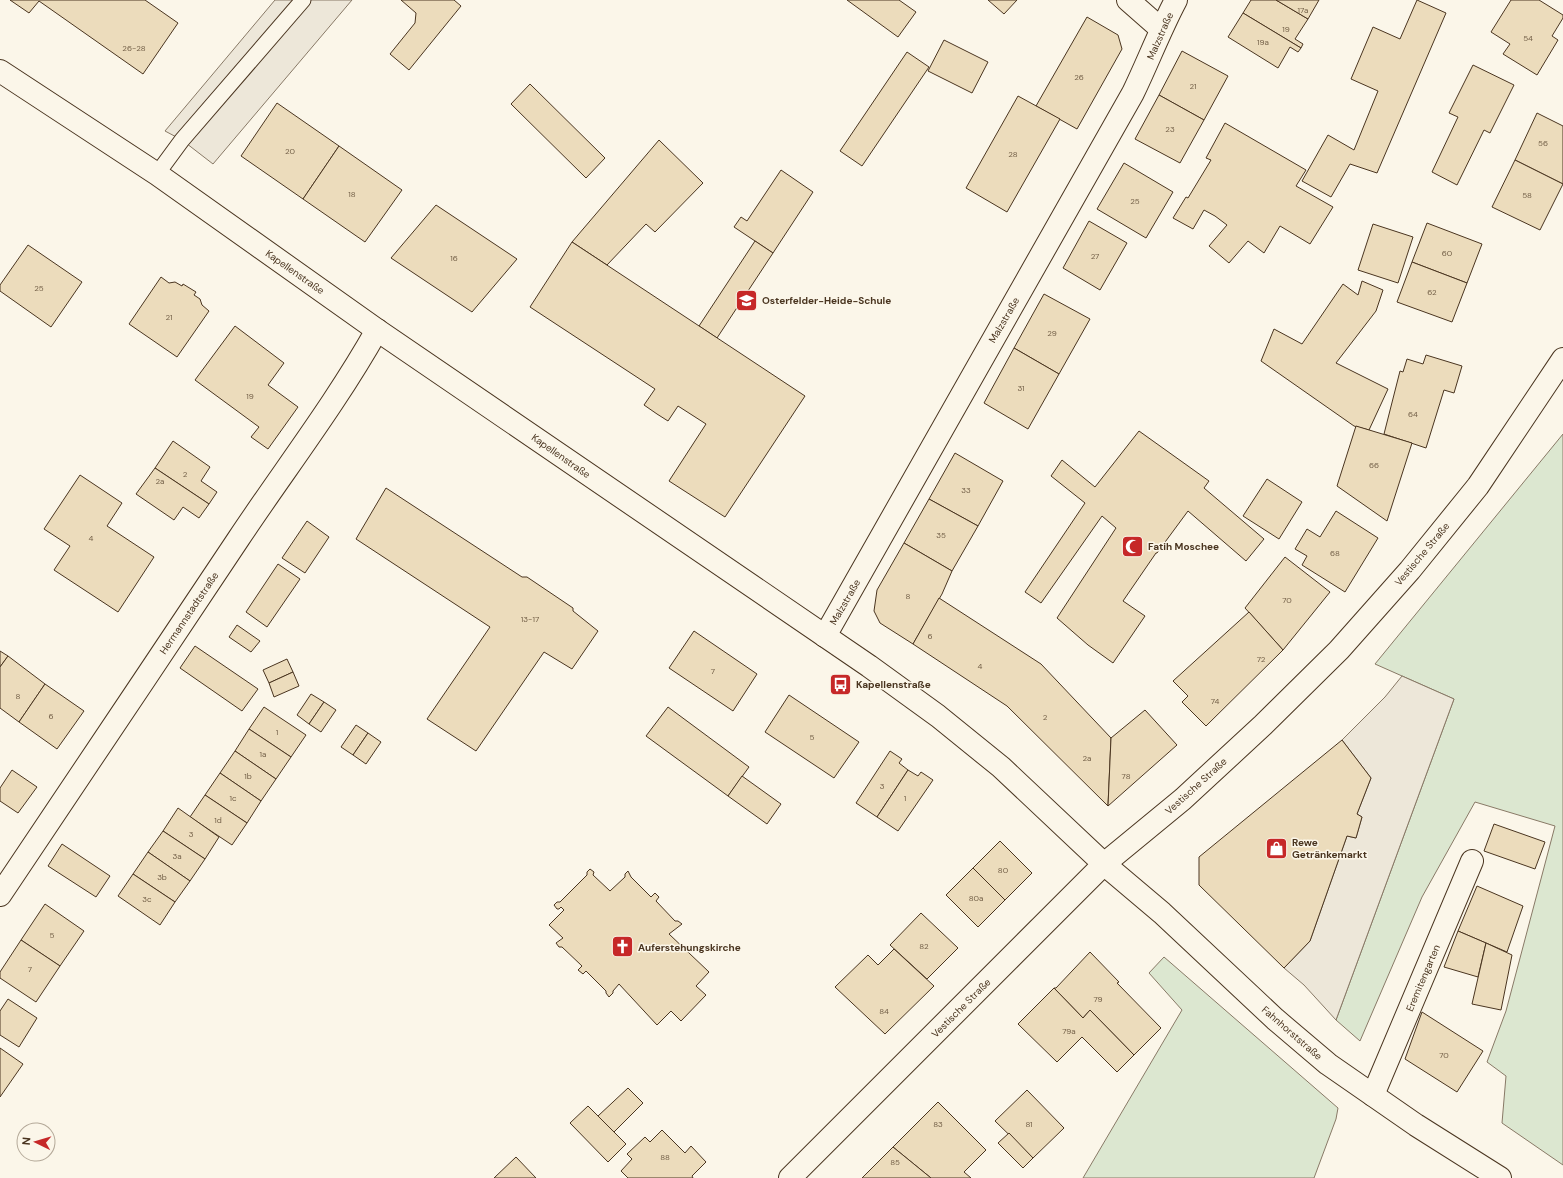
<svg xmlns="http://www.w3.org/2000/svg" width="1563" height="1178" viewBox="0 0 1563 1178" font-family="'DM Sans',sans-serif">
	<rect width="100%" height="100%" fill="#fbf6e9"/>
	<!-- green -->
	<g fill="#dce7d0" stroke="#887966">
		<path d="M1563 434V1165L1502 1123 1506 1076 1487 1062 1506 1011 1555 826 1475 802 1422 897 1360 1041 1336 1020 1454 699 1375 664Z"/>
		<path d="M1164 957 1338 1108 1336 1119 1314 1178H1083L1182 1010 1149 973Z"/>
	</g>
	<!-- parking -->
	<g fill="#ede7d9" stroke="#887966">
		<path d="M275 0H352L213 164 182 140 165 131Z"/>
		<path d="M1402 676 1454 699 1336 1020 1304 985 1284 968 1310 941 1347 836 1356 838 1362 817 1357 814 1371 778 1342 740 1385 697Z"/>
	</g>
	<!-- building -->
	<g fill="#ecdcbc" stroke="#4a3520">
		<path d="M10 0H145L178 23 143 74 39 1 29 13Z"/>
		<path d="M401 0H454L461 6 409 70 390 54 415 23 416 13Z"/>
		<path d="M847 0H899L916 12 898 37Z"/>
		<path d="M988 0H1017L1004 14Z"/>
		<path d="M1251 0H1276L1308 19 1295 39 1303 44 1301 48 1243 13Z"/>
		<path d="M1276 0H1319L1308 19Z"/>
		<path d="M1417 0 1446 13 1377 173 1350 164 1331 197 1302 181 1328 135 1354 150 1378 91 1351 79 1373 27 1400 39Z"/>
		<path d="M1511 0H1539L1563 15V18L1552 36 1558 40 1537 75 1503 54 1510 44 1491 32Z"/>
		<path d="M1243 13 1301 48 1298 52 1290 47 1278 68 1228 37Z"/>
		<path d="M1087 17 1118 35 1122 49 1077 129 1036 106Z"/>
		<path d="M944 40 988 62 972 93 928 71Z"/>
		<path d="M1182 51 1228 76 1204 120 1159 95Z"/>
		<path d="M907 52 929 67 862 166 840 151Z"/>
		<path d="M1473 65 1514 85 1490 133 1484 130 1457 185 1432 172 1458 117 1449 113Z"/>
		<path d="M530 84 605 158 586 178 511 104Z"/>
		<path d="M1159 95 1204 120 1180 163 1135 139Z"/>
		<path d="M1018 96 1060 119 1007 212 966 188Z"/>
		<path d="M277 103 339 146 303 199 241 156Z"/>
		<path d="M1537 113 1563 126V184L1515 160Z"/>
		<path d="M1225 123 1306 170 1296 186 1333 207 1310 244 1280 226 1264 253 1248 241 1229 263 1209 246 1227 225 1215 216 1204 210 1193 229 1173 218 1186 197 1188 198 1211 160 1206 158Z"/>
		<path d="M659 140 703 183 655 232 646 224 607 265 572 242Z"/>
		<path d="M339 146 402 190 365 242 303 199Z"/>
		<path d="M1515 160 1563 184 1540 230 1492 207Z"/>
		<path d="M1124 163 1173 192 1146 238 1097 209Z"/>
		<path d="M781 170 813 192 773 253 734 227 741 217 747 221Z"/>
		<path d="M436 205 517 259 472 312 391 258Z"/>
		<path d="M1089 221 1127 243 1100 290 1063 268Z"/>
		<path d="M1427 223 1482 244 1467 283 1412 262Z"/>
		<path d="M1373 224 1413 237 1398 283 1358 270Z"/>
		<path d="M755 241 773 253 717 338 699 326Z"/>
		<path d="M572 242 805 396 725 517 669 481 706 424 678 406 668 421 657 414 644 405 655 389 530 307Z"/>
		<path d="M28 245 82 282 51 327 0 291V285Z"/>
		<path d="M1412 262 1467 283 1452 322 1397 302Z"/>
		<path d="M161 277 169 283 175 282 182 286 183 284 196 292 194 295 200 299 202 305 209 311 177 357 129 324Z"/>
		<path d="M1362 281 1383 290 1376 311 1336 363 1388 389 1369 430 1354 426 1261 361 1274 329 1302 344 1343 284 1358 295Z"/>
		<path d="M1044 294 1090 319 1059 374 1014 348Z"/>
		<path d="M235 326 284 363 268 385 298 407 268 449 251 437 259 427 195 380Z"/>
		<path d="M1014 348 1059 374 1028 429 984 403Z"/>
		<path d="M1426 355 1462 366 1454 393 1444 390 1426 448 1384 434 1400 371 1403 372 1407 359 1423 364Z"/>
		<path d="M1356 426 1412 443 1387 521 1337 486Z"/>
		<path d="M1139 431 1209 481 1204 488 1264 539 1246 561 1188 511 1157 553H1156L1123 601 1145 616 1113 663 1088 645 1057 618 1116 528 1102 516 1041 603 1025 592 1085 503 1051 476 1062 460 1095 487Z"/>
		<path d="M173 441 210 467 201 481 217 492 209 504 155 468Z"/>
		<path d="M955 453 1003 481 978 526 929 499Z"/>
		<path d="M155 468 209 504 199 518 183 507 174 520 136 494Z"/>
		<path d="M80 475 122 503 107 526 154 557 118 612 54 570 70 546 44 529Z"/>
		<path d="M1267 479 1302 502 1279 539 1243 516Z"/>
		<path d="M386 488 522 577H527L573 608V611L598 631 572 669 544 652 476 751 427 719 490 627 356 539Z"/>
		<path d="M929 499 978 526 952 571 904 543Z"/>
		<path d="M1336 511 1378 538 1345 592 1302 565 1307 556 1295 549 1307 529 1320 537Z"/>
		<path d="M307 521 329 537 305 573 282 558Z"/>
		<path d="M904 543 952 571 942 594 913 644 880 623 874 611 877 590Z"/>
		<path d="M1285 557 1330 592 1283 650 1245 608Z"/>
		<path d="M278 564 300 579 267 627 246 612Z"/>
		<path d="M939 598 1041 664 1111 738 1108 806 1007 706 913 644Z"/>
		<path d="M1249 612 1283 650 1206 726 1182 702 1188 696 1173 681Z"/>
		<path d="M237 625 260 641 251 652 229 637Z"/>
		<path d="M694 631 757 674 733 711 669 668Z"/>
		<path d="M195 646 258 689 242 711 180 668Z"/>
		<path d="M0 651 8 656 0 667Z"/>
		<path d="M8 656 45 684 19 722 0 708V667Z"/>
		<path d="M287 659 293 672 269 683 263 670Z"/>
		<path d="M293 672 299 686 274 697 269 683Z"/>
		<path d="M45 684 84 711 57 749 19 722Z"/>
		<path d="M311 694 324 702 309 724 297 715Z"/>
		<path d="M789 695 859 742 834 778 765 732Z"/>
		<path d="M324 702 336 710 321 732 309 724Z"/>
		<path d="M264 707 306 735 291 757 249 729Z"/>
		<path d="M668 707 749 767 728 796 646 736Z"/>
		<path d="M1145 710 1177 745 1108 806 1111 738Z"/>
		<path d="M356 725 368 733 353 755 341 747Z"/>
		<path d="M249 729 291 757 276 779 235 751Z"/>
		<path d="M368 733 381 742 366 764 353 755Z"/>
		<path d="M1342 740 1371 778 1357 814 1362 817 1356 838 1347 836 1310 941 1284 968 1199 885V857Z"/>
		<path d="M235 751 276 779 261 801 220 773Z"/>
		<path d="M890 751 902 759 899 763 908 770 877 817 856 803Z"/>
		<path d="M12 770 37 787 18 813 0 801V788Z"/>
		<path d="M908 770 918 776 921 772 933 780 898 831 877 817Z"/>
		<path d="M220 773 261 801 247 823 205 795Z"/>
		<path d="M742 776 781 804 767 824 728 796Z"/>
		<path d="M205 795 247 823 232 845 190 817Z"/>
		<path d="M178 808 219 837 205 859 163 831Z"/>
		<path d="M1494 824 1545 842 1535 869 1484 851Z"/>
		<path d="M163 831 205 859 190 881 148 852Z"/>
		<path d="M1000 841 1032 873 1005 900 973 868Z"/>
		<path d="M62 844 110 876 96 897 48 866Z"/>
		<path d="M148 852 190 881 175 902 133 874Z"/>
		<path d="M973 868 1005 900 978 927 946 895Z"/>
		<path d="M590 869 594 872 593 875 610 891 625 877V874L628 871 631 877 651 897 655 893 659 897 656 901 675 921H678L682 924 669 934 709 972 696 986 706 995 681 1021 671 1011 657 1025 619 984 613 991V993L609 997 606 993V991L586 971 583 974 578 970 582 966 562 947H559L556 943 563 938 549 925 564 910 561 907 559 909H557L554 905 557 902H560L587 875V872Z"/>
		<path d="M133 874 175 902 160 925 118 896Z"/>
		<path d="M1477 886 1523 906 1507 952 1458 931Z"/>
		<path d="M45 904 84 931 60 966 21 940Z"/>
		<path d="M921 913 958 948 927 979 890 945Z"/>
		<path d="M1458 931 1486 943 1478 977 1444 967Z"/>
		<path d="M21 940 60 966 36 1002 0 978V972Z"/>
		<path d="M1486 943 1512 955 1501 1010 1472 1004Z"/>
		<path d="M894 949 934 986 885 1034 835 987 868 955 878 965Z"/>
		<path d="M1090 952 1119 982 1117 983 1161 1028 1134 1055 1090 1010 1083 1018 1054 988H1056Z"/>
		<path d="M1054 988 1083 1018 1090 1010 1134 1055 1117 1072 1082 1037 1057 1062 1018 1024Z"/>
		<path d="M8 999 37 1018 19 1047 0 1035V1011Z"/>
		<path d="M1422 1012 1483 1051 1457 1092 1405 1059Z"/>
		<path d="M0 1048 23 1064 0 1097Z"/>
		<path d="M628 1088 643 1103 614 1132 598 1116Z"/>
		<path d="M1027 1090 1064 1128 1033 1158 995 1121Z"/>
		<path d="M938 1102 986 1150 964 1172 971 1178H931L893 1147Z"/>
		<path d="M588 1106 626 1144 608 1162 570 1123Z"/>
		<path d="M662 1130 685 1153 691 1146 706 1162 692 1176 693 1178H628L621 1171 632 1159 627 1154 645 1137 650 1142Z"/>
		<path d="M1009 1133 1033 1158 1023 1168 998 1143Z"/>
		<path d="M893 1147 931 1178H862Z"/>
		<path d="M516 1157 536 1178H494Z"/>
	</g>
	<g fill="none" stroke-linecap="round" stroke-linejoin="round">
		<defs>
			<path id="service" d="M157 174 182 140 303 0"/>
			<g id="minor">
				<path d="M1128 0 1161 29"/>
				<path d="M825 636 1133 93C1148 62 1160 30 1176 0"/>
				<path d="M1104 864 1162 913 1275 1019 1328 1064 1416 1125 1500 1178"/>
				<path d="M0 895C81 776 159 657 239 538 285 469 336 403 377 330"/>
				<path d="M1373 1095 1472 861"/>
			</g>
			<g id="tertiary">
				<path d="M0 71 157 174 377 330 869 666 938 716 1001 767 1104 864"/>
				<path d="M790 1178 1104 864 1183 799 1263 725 1339 650 1410 570 1478 486 1563 359"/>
			</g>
		</defs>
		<!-- service casing -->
		<use href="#service" stroke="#4a3520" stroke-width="17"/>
		<!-- minor casing -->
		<use href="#minor" stroke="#4a3520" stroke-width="24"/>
		<!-- tertiary casing -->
		<use href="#tertiary" stroke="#4a3520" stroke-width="24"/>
		<!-- service -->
		<use href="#service" stroke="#fbf6e9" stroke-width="15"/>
		<!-- minor -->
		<use href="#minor" stroke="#fbf6e9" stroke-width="22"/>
		<!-- tertiary -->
		<use href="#tertiary" stroke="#fbf6e9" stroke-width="22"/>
	</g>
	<!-- icons -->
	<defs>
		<symbol id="school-square" viewBox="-11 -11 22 22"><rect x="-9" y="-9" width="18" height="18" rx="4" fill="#c62828" stroke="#fbf6e9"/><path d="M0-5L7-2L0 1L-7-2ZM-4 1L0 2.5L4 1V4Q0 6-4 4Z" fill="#fff"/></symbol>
		<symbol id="mosque-square" viewBox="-11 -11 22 22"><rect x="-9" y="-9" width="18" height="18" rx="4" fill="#c62828" stroke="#fbf6e9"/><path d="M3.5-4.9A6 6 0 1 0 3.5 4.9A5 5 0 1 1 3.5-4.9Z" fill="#fff"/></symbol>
		<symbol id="bus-square" viewBox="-11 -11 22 22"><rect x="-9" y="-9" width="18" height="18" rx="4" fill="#c62828" stroke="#fbf6e9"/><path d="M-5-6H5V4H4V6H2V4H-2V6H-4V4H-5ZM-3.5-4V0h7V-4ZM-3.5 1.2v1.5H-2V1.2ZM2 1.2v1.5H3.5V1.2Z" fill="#fff"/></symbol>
		<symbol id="shop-square" viewBox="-11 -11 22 22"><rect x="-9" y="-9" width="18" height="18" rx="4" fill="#c62828" stroke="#fbf6e9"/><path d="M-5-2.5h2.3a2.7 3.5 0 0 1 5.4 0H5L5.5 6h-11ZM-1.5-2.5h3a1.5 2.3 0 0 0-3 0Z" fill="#fff"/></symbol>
		<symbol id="church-square" viewBox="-11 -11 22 22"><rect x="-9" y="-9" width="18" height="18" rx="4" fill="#c62828" stroke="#fbf6e9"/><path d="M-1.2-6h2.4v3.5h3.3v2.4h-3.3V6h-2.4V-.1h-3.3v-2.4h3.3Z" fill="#fff"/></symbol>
	</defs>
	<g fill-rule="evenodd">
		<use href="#school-square" x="734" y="288" width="25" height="25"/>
		<use href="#mosque-square" x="1120" y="534" width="25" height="25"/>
		<use href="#bus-square" x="828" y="672" width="25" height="25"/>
		<use href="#shop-square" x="1264" y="836" width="25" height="25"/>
		<use href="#church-square" x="610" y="934" width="25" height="25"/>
	</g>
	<g text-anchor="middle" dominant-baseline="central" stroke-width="3" stroke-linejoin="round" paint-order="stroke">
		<!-- number labels -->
		<g font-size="8" fill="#725f47">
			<text x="1303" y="10">17a</text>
			<text x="1286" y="29">19</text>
			<text x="1528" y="38">54</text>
			<text x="1263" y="42">19a</text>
			<text x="134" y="48">26-28</text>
			<text x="1079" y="77">26</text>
			<text x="1193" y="86">21</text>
			<text x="1170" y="129">23</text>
			<text x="1543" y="143">56</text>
			<text x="290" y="151">20</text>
			<text x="1013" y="154">28</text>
			<text x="352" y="194">18</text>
			<text x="1527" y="195">58</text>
			<text x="1135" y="201">25</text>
			<text x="1447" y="253">60</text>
			<text x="1095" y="256">27</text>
			<text x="454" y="258">16</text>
			<text x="39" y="288">25</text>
			<text x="1432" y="292">62</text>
			<text x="169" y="317">21</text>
			<text x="1052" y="333">29</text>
			<text x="1021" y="388">31</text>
			<text x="250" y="396">19</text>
			<text x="1413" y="414">64</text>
			<text x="1374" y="465">66</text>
			<text x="185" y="474">2</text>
			<text x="160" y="481">2a</text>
			<text x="966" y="490">33</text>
			<text x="941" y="535">35</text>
			<text x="91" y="538">4</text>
			<text x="1335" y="553">68</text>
			<text x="908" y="596">8</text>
			<text x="1287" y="600">70</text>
			<text x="530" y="619">13-17</text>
			<text x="930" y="636">6</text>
			<text x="1261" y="659">72</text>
			<text x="980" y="666">4</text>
			<text x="713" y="671">7</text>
			<text x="18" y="696">8</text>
			<text x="1215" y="701">74</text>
			<text x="51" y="716">6</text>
			<text x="1045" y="717">2</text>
			<text x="277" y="732">1</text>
			<text x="812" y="737">5</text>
			<text x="263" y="754">1a</text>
			<text x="1087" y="758">2a</text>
			<text x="248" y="776">1b</text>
			<text x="1126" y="776">78</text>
			<text x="882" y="786">3</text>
			<text x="233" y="798">1c</text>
			<text x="905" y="798">1</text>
			<text x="218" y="820">1d</text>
			<text x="191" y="834">3</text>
			<text x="177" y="856">3a</text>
			<text x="1003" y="870">80</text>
			<text x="162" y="877">3b</text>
			<text x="976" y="898">80a</text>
			<text x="147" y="899">3c</text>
			<text x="52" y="935">5</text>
			<text x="924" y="946">82</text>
			<text x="30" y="969">7</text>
			<text x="1098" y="999">79</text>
			<text x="884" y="1011">84</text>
			<text x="1069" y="1031">79a</text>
			<text x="1444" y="1055">70</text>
			<text x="938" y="1124">83</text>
			<text x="1029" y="1124">81</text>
			<text x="665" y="1157">88</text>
			<text x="895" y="1162">85</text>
		</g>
		<!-- street labels -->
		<g font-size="10" fill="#4a3520" stroke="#fbf6e9">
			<text transform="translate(1160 36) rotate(-66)">Malzstraße</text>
			<text transform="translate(295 272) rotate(35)">Kapellenstraße</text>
			<text transform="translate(1004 320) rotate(-60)">Malzstraße</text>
			<text transform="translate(561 456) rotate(35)">Kapellenstraße</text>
			<text transform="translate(1422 554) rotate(-50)">Vestische Straße</text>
			<text transform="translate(845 602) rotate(-60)">Malzstraße</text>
			<text transform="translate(189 613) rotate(-56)">Hermannstadtstraße</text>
			<text transform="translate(1196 786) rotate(-42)">Vestische Straße</text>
			<text transform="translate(1423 978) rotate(-67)">Eremitengarten</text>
			<text transform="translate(961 1008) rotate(-45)">Vestische Straße</text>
			<text transform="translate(1292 1033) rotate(41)">Fahnhorststraße</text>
		</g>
		<!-- poi labels -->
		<g font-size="10" font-weight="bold" fill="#4a3520" stroke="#fbf6e9" text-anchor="start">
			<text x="762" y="300">Osterfelder-Heide-Schule</text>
			<text x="1148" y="546">Fatih Moschee</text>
			<text x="856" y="684">Kapellenstraße</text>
			<text x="1292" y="842">Rewe<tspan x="1292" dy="12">Getränkemarkt</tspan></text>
			<text x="638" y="947">Auferstehungskirche</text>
		</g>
	</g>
	<!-- north arrow -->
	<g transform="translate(36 1142) rotate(275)"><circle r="19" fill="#fbf6e9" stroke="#b4a999"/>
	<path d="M0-3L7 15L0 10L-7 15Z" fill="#c62828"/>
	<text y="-6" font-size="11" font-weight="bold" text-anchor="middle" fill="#4a3520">N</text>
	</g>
</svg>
